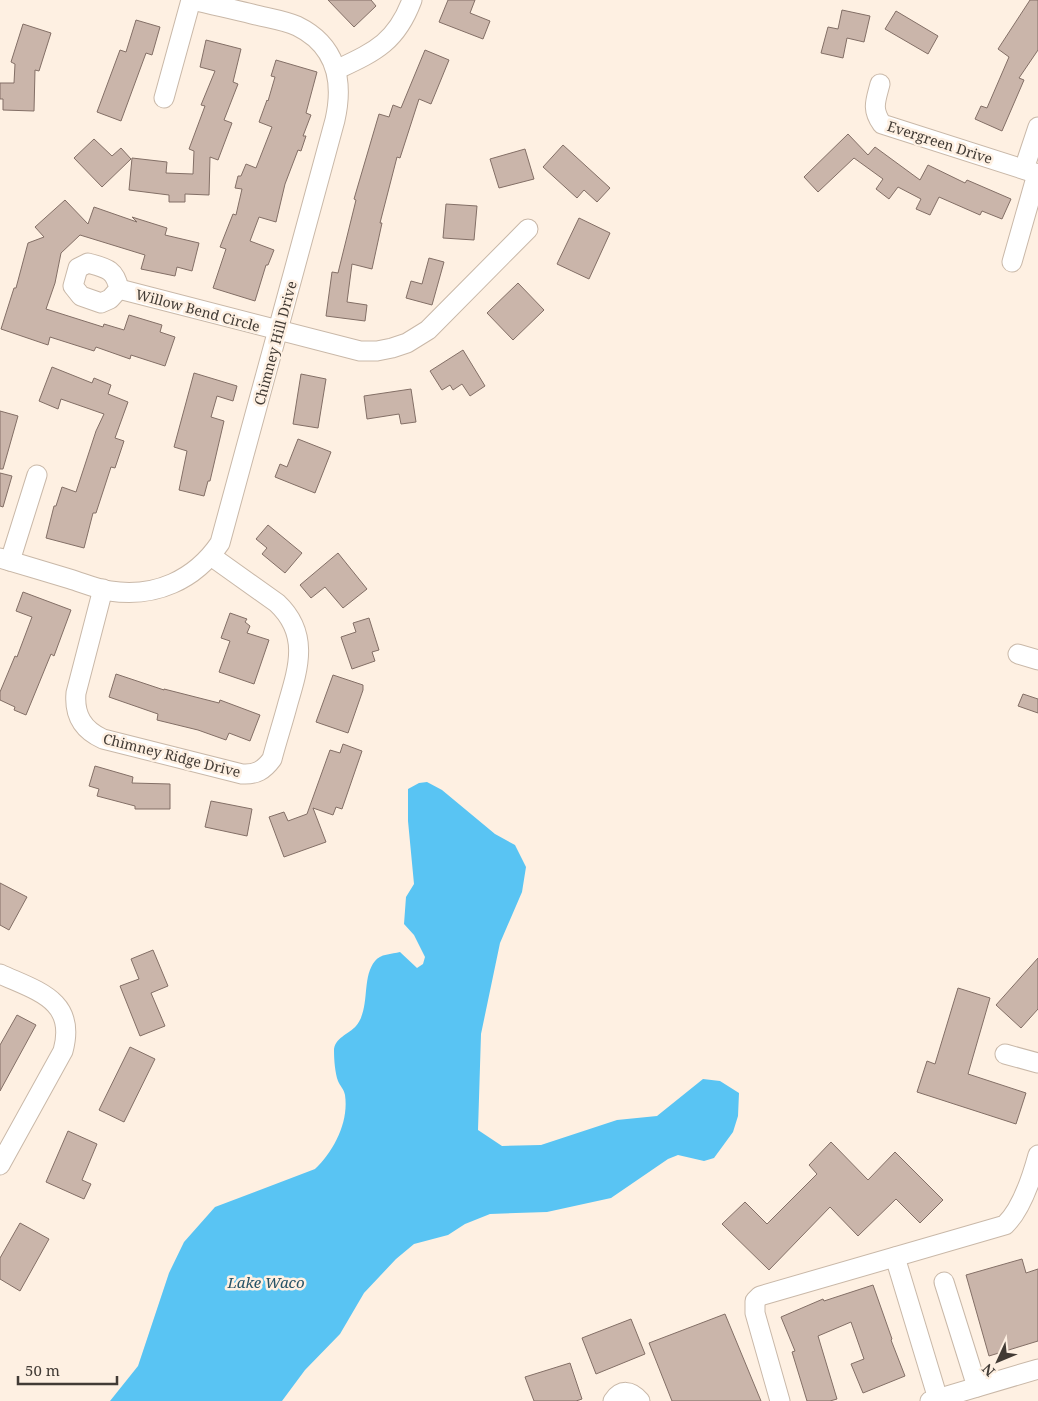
<svg xmlns="http://www.w3.org/2000/svg" width="1038" height="1401" viewBox="0 0 1038 1401" font-family="'Noto Serif',serif">
	<rect width="100%" height="100%" fill="#fef0e2"/>
	<!-- water -->
	<path fill="#59c4f3" d="M427 782 442 790 495 834 515 845 526 867 522 892 500 943 481 1034 478 1130 502 1146 541 1145 617 1120 657 1116 703 1079 720 1081 739 1093 738 1116 733 1132 714 1158 704 1161 678 1155 668 1159 611 1198 547 1212 490 1214 465 1224 448 1235 414 1244 396 1259 364 1293 340 1334 305 1370 282 1401H110L138 1366 169 1273 184 1242 215 1207 315 1169C334 1151 349 1122 345 1095 344 1089 340 1086 338 1081 335 1073 334 1059 334 1051 334 1038 349 1034 356 1026 371 1008 361 978 375 961 380 954 392 954 400 952L417 968 423 964 425 957 414 935 404 924 406 897 414 884 408 821V789L419 783Z"/>
	<!-- building -->
	<g fill="#cab5aa" stroke="#836f66">
		<path d="M328 0H371L376 6 354 27Z"/>
		<path d="M448 0H475L470 13 490 21 483 39 439 22Z"/>
		<path d="M1030 0H1038V50L1019 78 1024 80 1002 131 975 119 981 106 987 108 1009 57 998 49Z"/>
		<path d="M842 10 870 16 864 42 847 38 843 58 821 53 828 27 838 29Z"/>
		<path d="M896 11 938 36 928 54 885 29Z"/>
		<path d="M136 20 160 27 152 55 146 53 121 121 97 112 120 50 126 52Z"/>
		<path d="M23 24 51 33 39 71 35 70 34 111 3 110V99H0V83H14L15 64 11 62Z"/>
		<path d="M206 40 241 49 233 82 238 84 224 120 232 123 218 160 210 157 209 195 185 194V202H169V195L129 190 132 158 167 162 166 173 193 174 194 151 189 149 205 106 201 105 215 71 200 67Z"/>
		<path d="M425 50 449 60 431 104 419 99 400 158 397 157 380 223H382L372 269 352 264 347 302 367 305 365 321 326 316 332 272 338 273 356 200 354 199 379 114 389 117 393 105 401 108Z"/>
		<path d="M276 60 317 72 306 113 311 115 303 136H306L301 151 298 150 285 184 276 222 259 217 250 241 274 250 268 265H266L255 301 213 288 226 249 220 247 233 214 236 215 242 189 235 188 238 176H241L246 164 256 168 272 127 259 122 267 100 268 101 275 77 271 76Z"/>
		<path d="M848 134 868 155 875 147 920 180 928 165 965 183 967 180 1011 199 1002 219 982 211 980 215 939 197 930 215 916 209 921 199 898 187 889 199 876 189 883 179 854 158 818 192 804 177Z"/>
		<path d="M94 139 112 156 121 148 131 159 102 187 74 158Z"/>
		<path d="M563 145 610 188 597 202 584 190 577 198 543 167Z"/>
		<path d="M525 149 534 179 499 188 490 159Z"/>
		<path d="M65 200 88 224 94 207 137 222 132 217 167 228 165 235 199 243 192 271 177 267 175 276 141 269 145 255 80 235 61 253 55 283 46 309 103 327 104 324 124 330 129 315 162 325 160 332 175 337 165 366 131 355 130 359 96 347 94 351 50 337 48 345 1 329 14 288H16L28 243 44 237 35 227Z"/>
		<path d="M446 204 477 206 474 240 443 238Z"/>
		<path d="M579 218 610 233 589 279 557 264Z"/>
		<path d="M429 258 444 262 432 305 406 298 411 281 422 284Z"/>
		<path d="M518 283 544 310 513 340 487 313Z"/>
		<path d="M463 350 485 386 470 396 462 384 453 390 450 385 442 390 430 371Z"/>
		<path d="M52 367 92 383 94 378 111 385 108 394 128 402 115 438 124 441 115 468 111 467 96 513H93L84 548 46 538 54 506H56L62 487 76 492 96 431 104 414 61 399 58 409 39 401Z"/>
		<path d="M194 373 237 386 233 401 217 396 211 417 224 421 210 481H208L204 496 179 490 187 451 174 447Z"/>
		<path d="M301 374 326 379 318 428 293 424Z"/>
		<path d="M411 389 416 422 401 424 399 414 367 419 364 396Z"/>
		<path d="M0 411 18 416 3 469H0Z"/>
		<path d="M298 439 331 452 315 493 275 477 280 464 287 467Z"/>
		<path d="M0 473 12 476 3 507 0 506Z"/>
		<path d="M268 525 302 553 285 573 262 554 267 548 256 539Z"/>
		<path d="M338 553 367 589 343 608 325 587 311 598 300 585Z"/>
		<path d="M23 592 71 610 54 656 51 654 26 715 14 710 15 707 0 700V692L15 656 17 657 32 617 16 611Z"/>
		<path d="M230 613 247 619 245 622 250 626 247 633 269 640 254 684 219 672 230 641 221 638Z"/>
		<path d="M369 618 379 650 372 652 375 661 352 669 341 637 356 632 353 623Z"/>
		<path d="M116 674 164 690V689L219 703 220 700 260 715 250 741 229 733 226 740 198 730 157 720 158 714 109 697Z"/>
		<path d="M333 675 363 685V690L348 733 316 722Z"/>
		<path d="M1023 694 1038 699V713L1018 706Z"/>
		<path d="M343 744 362 751 342 809 336 807 333 815 313 808 326 842 284 857 269 817 284 812 288 821 307 814 330 750 340 753Z"/>
		<path d="M95 766 133 777 132 783 170 784V809H135V806L97 796 99 789 89 786Z"/>
		<path d="M211 801 252 809 247 836 205 827Z"/>
		<path d="M0 883 27 897 9 930 0 925Z"/>
		<path d="M153 950 168 986 151 993 165 1026 140 1036 120 986 139 979 131 959Z"/>
		<path d="M1038 958V1009L1021 1028 996 1005Z"/>
		<path d="M958 988 990 998 968 1074 1026 1093 1016 1124 917 1092 927 1061 935 1064Z"/>
		<path d="M17 1015 36 1025 0 1091V1045Z"/>
		<path d="M130 1047 155 1059 124 1122 99 1110Z"/>
		<path d="M68 1131 97 1144 82 1180 91 1184 84 1199 46 1182Z"/>
		<path d="M831 1142 868 1180 895 1152 943 1200 920 1223 896 1199 858 1236 830 1207 769 1270 722 1224 745 1202 767 1224 817 1174 809 1165Z"/>
		<path d="M20 1223 49 1239 20 1291 0 1279V1258Z"/>
		<path d="M1022 1259 1026 1273 1038 1269V1341L989 1356 966 1275Z"/>
		<path d="M873 1285 892 1339 891 1340 905 1376 863 1393 851 1364 864 1359 851 1322 818 1336 837 1399 830 1401H807L792 1352 795 1351 781 1317 823 1299 824 1301Z"/>
		<path d="M725 1314 761 1401H672L649 1343Z"/>
		<path d="M631 1319 645 1354 596 1374 582 1338Z"/>
		<path d="M570 1363 582 1399 576 1401H534L525 1377Z"/>
	</g>
	<g fill="none" stroke-linecap="round" stroke-linejoin="round">
		<defs>
			<g id="minor">
				<path d="M336 70C374 52 396 43 412 0"/>
				<path d="M880 84C876 100 871 109 882 124L1038 174"/>
				<path d="M164 98 191 0"/>
				<path d="M1024 169 1038 127"/>
				<path d="M1012 262 1037 174"/>
				<path d="M88 263C106 268 115 269 119 289L110 299 101 303 81 296 73 286 78 268Z"/>
				<path d="M119 289 360 351H377L392 348 407 343 428 330 528 229"/>
				<path d="M0 558C23 565 47 572 70 579 83 583 97 589 110 591 155 598 195 580 220 543L335 120C344 80 336 45 297 26 283 20 267 18 252 14 232 9 213 5 193 0"/>
				<path d="M10 561 37 475"/>
				<path d="M103 589 76 693C74 715 83 730 103 739L242 774C256 775 264 770 272 759 277 740 283 722 288 703 299 666 309 633 277 603L211 556"/>
				<path d="M1018 654 1038 660"/>
				<path d="M0 974C37 991 77 1000 63 1051L0 1165"/>
				<path d="M1005 1054 1038 1063"/>
				<path d="M895 1257 938 1399"/>
				<path d="M944 1282 977 1387"/>
				<path d="M613 1401C621 1389 631 1390 640 1401"/>
				<path d="M780 1401 755 1313V1301L760 1296 1005 1225C1022 1209 1032 1177 1038 1155"/>
				<path d="M930 1401 1038 1369"/>
			</g>
		</defs>
		<!-- minor casing -->
		<use href="#minor" stroke="#c9b8a8" stroke-width="21"/>
		<!-- minor -->
		<use href="#minor" stroke="#fff" stroke-width="19"/>
	</g>
	<g text-anchor="middle" dominant-baseline="central" stroke-width="5" stroke-linejoin="round" paint-order="stroke">
		<!-- street labels -->
		<g font-size="14" fill="#423b35" stroke="#fef0e2">
			<text transform="translate(940 142) rotate(18)">Evergreen Drive</text>
			<text transform="translate(198 310) rotate(15)">Willow Bend Circle</text>
			<text transform="translate(275 343) rotate(-75)">Chimney Hill Drive</text>
			<text transform="translate(172 755) rotate(14)">Chimney Ridge Drive</text>
		</g>
		<!-- water labels -->
		<g font-size="15" font-style="italic" fill="#265367" stroke="#fef0e2">
			<text x="266" y="1282">Lake Waco</text>
		</g>
	</g>
	<!-- north arrow -->
	<g transform="translate(998 1361) rotate(226)" stroke="#fef0e2" stroke-width="4" paint-order="stroke">
	<path d="M0-4L9 19L0 12L-9 19Z" fill="#423b35"/>
	<text y="-8" font-size="14" font-weight="bold" text-anchor="middle" fill="#423b35">N</text>
	</g>
	<!-- scale -->
	<path d="M18 1376v8h99v-8" fill="none" stroke="#423b35" stroke-width="2.5"/>
	<text x="25" y="1376" font-size="15" fill="#423b35" stroke="#fef0e2" stroke-width="4" paint-order="stroke">50 m</text>
</svg>
